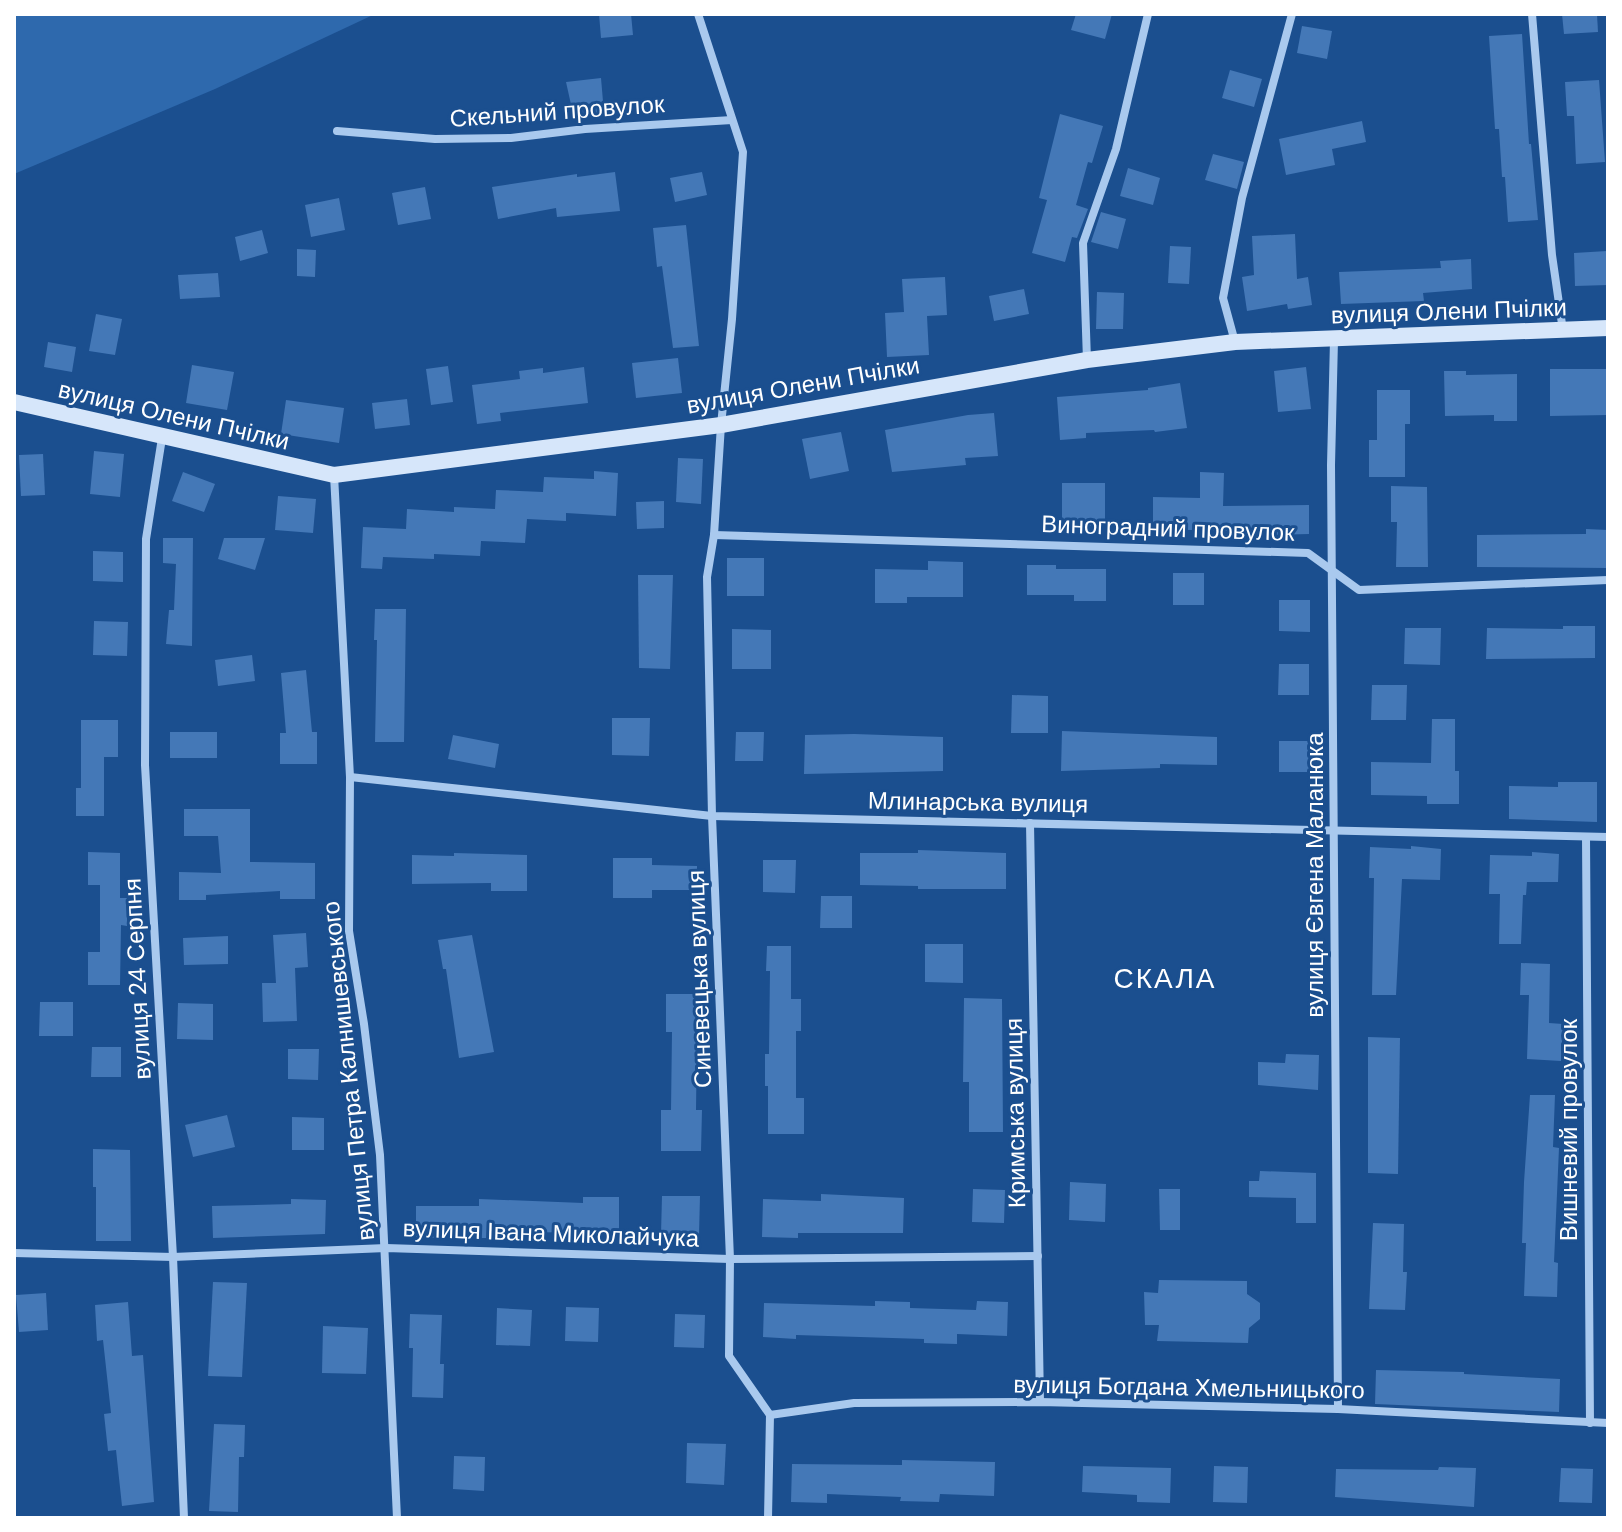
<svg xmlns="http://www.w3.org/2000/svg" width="1622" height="1532" viewBox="0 0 1622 1532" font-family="'DM Sans',sans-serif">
	<rect width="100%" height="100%" fill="#1b4f8f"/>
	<!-- green -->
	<path fill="#2e69ad" d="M14 14H375L215 89 14 174Z"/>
	<!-- building -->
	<g fill="#4478b7">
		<path d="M599 14H631L633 35 601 38Z"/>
		<path d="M1076 14H1112L1105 39 1071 30Z"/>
		<path d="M1562 14H1597L1598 32 1564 34Z"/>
		<path d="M1302 26 1332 31 1327 59 1297 53Z"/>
		<path d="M1522 34 1529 144H1531L1538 220 1508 222 1505 177H1502L1499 129H1495L1489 36Z"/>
		<path d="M1230 70 1262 79 1254 107 1222 98Z"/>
		<path d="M601 78 604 113 574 118 566 82Z"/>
		<path d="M1599 80 1605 162 1576 164 1574 116H1567L1565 82Z"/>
		<path d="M1060 114 1103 126 1092 163 1088 162 1076 205 1088 209 1077 238 1072 237 1065 262 1032 253 1047 200 1039 198Z"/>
		<path d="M1362 121 1366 142 1332 149 1335 165 1286 175 1279 139Z"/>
		<path d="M1213 154 1244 162 1237 189 1205 180Z"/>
		<path d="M1128 168 1160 178 1153 205 1120 196Z"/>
		<path d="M615 172 620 211 557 217 556 208 498 219 492 187 577 174V177Z"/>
		<path d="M702 172 707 195 675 202 670 178Z"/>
		<path d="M425 187 431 219 398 225 392 193Z"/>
		<path d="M339 198 345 230 311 237 305 205Z"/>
		<path d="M1101 212 1126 219 1118 249 1091 242Z"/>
		<path d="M686 225 699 346 673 348 662 266 657 267 653 228Z"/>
		<path d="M262 230 268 253 240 261 235 237Z"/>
		<path d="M1295 234 1297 279 1308 277 1312 305 1288 309 1287 304 1247 311 1242 277 1254 275 1252 236Z"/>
		<path d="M1170 246 1191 247 1189 284 1168 283Z"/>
		<path d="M297 249 316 250 315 277 297 276Z"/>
		<path d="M1607 251 1608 285 1575 286 1574 253Z"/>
		<path d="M1471 259 1472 289 1423 293 1424 301 1341 304 1339 272 1441 268 1440 261Z"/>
		<path d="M218 273 220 297 180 299 178 275Z"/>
		<path d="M945 277 947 315 927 316 929 355 887 357 885 313 904 312 902 279Z"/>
		<path d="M1024 289 1029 314 994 321 989 296Z"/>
		<path d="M1097 292 1124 293 1123 329H1096Z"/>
		<path d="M96 314 122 319 115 355 89 351Z"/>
		<path d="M48 342 76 347 72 372 44 367Z"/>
		<path d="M678 358 682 393 636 398 632 363Z"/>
		<path d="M192 365 234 372 227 410 186 403Z"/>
		<path d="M448 366 453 402 431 405 426 369Z"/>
		<path d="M584 367 588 403 500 413 501 421 477 424 472 385 520 379 519 371 543 368V373Z"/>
		<path d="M1306 367 1311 409 1278 412 1274 371Z"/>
		<path d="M1550 369H1608V415L1550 416Z"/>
		<path d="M1444 371H1466V375L1517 374V421H1494V415L1445 416Z"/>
		<path d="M1180 383 1187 428 1155 432 1154 430 1086 433V438L1060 440 1057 397 1148 390V388Z"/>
		<path d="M1377 390H1410V424H1405V477H1369V440H1377Z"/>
		<path d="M407 399 410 425 375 429 372 403Z"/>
		<path d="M286 400 344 408 339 443 281 434Z"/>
		<path d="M994 413 998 456 965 458 966 465 892 472 885 430 968 415Z"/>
		<path d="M841 432 849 471 810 479 802 439Z"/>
		<path d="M94 451 124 454 120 497 90 494Z"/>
		<path d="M43 454 45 495 21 496 19 455Z"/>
		<path d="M678 458 703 459 701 504 676 502Z"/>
		<path d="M594 471 618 473 616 516 566 513V521L527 519 525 543 481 541 480 556 434 554V559L383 557 382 569 361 568 363 527 406 529 407 509 454 512V507L495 509 496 490 543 492 544 477 594 479Z"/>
		<path d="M183 472 215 484 204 512 172 501Z"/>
		<path d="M1200 472 1224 473 1223 506 1309 505V534L1229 536V531L1153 529V497L1200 498Z"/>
		<rect x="1062" y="483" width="43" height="43"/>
		<path d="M1391 486 1427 487 1428 567H1396L1397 522H1391Z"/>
		<path d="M278 496 316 499 313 533 275 530Z"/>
		<path d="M664 501V528L637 529 636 502Z"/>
		<path d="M1586 529 1608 530V568L1477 567V535L1586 534Z"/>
		<path d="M163 538H193L192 646 166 644 169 610H174L176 564 163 563Z"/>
		<path d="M224 538H265L255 570 218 559Z"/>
		<path d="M93 551 123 552V582L93 581Z"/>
		<rect x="727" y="558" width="37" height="38"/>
		<path d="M928 561 963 562V597H907V603H875V569L928 570Z"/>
		<path d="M1027 565H1056V569H1106V601H1074V595H1027Z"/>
		<rect x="1173" y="573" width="31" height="32"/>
		<path d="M638 575H673L670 669 639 668Z"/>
		<path d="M1279 600H1310V632L1279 631Z"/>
		<path d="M375 609H406L404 742H375L377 640H374Z"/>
		<path d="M94 621 128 622 127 656 93 655Z"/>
		<path d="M1563 626H1595V658L1486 659 1487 628 1563 629Z"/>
		<path d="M1405 628H1441L1440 665 1404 664Z"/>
		<path d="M732 629 771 630V669H732Z"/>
		<path d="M252 655 255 681 218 686 215 660Z"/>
		<path d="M1279 664H1309V695H1278Z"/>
		<path d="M306 670 312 732H317V764H280V733H286L281 673Z"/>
		<path d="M1372 685H1407L1406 720H1371Z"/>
		<path d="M1012 695 1048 696V733H1011Z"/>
		<path d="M612 718H650L649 756 612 755Z"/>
		<path d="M1432 719H1455V771H1459V804H1427V796L1371 795V762L1431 763Z"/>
		<path d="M81 720H118V757H104V816H76V788H81Z"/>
		<path d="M1062 731 1217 737V765L1160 764V768L1061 771Z"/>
		<rect x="170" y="732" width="47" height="26"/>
		<path d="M736 732H764L763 761H735Z"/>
		<path d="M854 734 943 737V771L804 774 805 735Z"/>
		<path d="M453 735 499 744 495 768 448 759Z"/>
		<path d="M1279 741H1310L1309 772H1279Z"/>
		<path d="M1558 782H1597V822L1509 819V786L1558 787Z"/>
		<path d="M184 809H250V862L315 863V899H280V891L206 895V900H179V872L221 873 218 836H184Z"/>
		<path d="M1411 846 1441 849 1440 880 1402 879 1396 995H1372L1374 878H1369L1370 847 1411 849Z"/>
		<path d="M918 850 1006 853V889H918V886L860 885V853H918Z"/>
		<path d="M88 852 120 853V898H127V926L121 925 120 985H88V952H100V885H88Z"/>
		<path d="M1532 852 1559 854 1558 882H1527L1526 895H1523L1521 944H1499L1500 894H1489L1490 855 1532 856Z"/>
		<path d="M454 853 527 855V891H491V883L412 884V855L454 856Z"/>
		<path d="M613 858H652V865L697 866V890H652V898H613Z"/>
		<path d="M763 860H796L795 893 763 892Z"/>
		<path d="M821 896H852V928H820Z"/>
		<path d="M306 933 308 967 295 968 297 1021 263 1022 262 983H276L273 935Z"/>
		<path d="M472 935 494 1052 459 1058 446 969H443L438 940Z"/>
		<path d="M228 936V964L184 965 183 938Z"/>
		<path d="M925 944H963V983L925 982Z"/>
		<path d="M767 946H791V999H801V1031H796V1098H804V1134H768V1086H765V1054H769L770 971H766Z"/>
		<path d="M1521 963 1550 964 1549 1023 1563 1024 1561 1061 1527 1059 1529 995H1520Z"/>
		<path d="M666 994H703V1032H697L696 1110H702L701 1151H661V1110H671L672 1032H666Z"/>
		<path d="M964 998 1002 999 1003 1132H969V1082H963Z"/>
		<path d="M40 1002H73V1036H39Z"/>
		<path d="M178 1003 213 1004V1040L177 1039Z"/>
		<path d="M1368 1037 1400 1038 1398 1174 1368 1173Z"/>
		<path d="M92 1047H121V1077H91Z"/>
		<path d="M288 1049H319L318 1080 288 1079Z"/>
		<path d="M1286 1054 1319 1055 1318 1090 1258 1085V1062L1285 1063Z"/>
		<path d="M1530 1095H1555L1553 1147 1559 1148 1554 1262 1558 1263 1557 1297 1524 1296 1526 1243H1522L1524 1182Z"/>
		<path d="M227 1115 235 1147 193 1157 185 1125Z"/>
		<path d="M292 1117 324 1118V1150H292Z"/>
		<path d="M93 1149 130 1150 131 1241H96V1187H93Z"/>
		<path d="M1260 1171 1316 1173V1223H1296V1198L1249 1197V1181H1259Z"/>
		<path d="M1070 1182 1106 1184 1105 1222 1069 1220Z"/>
		<path d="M973 1189 1005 1190 1004 1223 972 1222Z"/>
		<path d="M1159 1189H1180V1230H1160Z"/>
		<path d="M821 1194 904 1198 903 1233H798V1238L762 1237 763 1199 821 1201Z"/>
		<path d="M662 1196H700L699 1235 661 1234Z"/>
		<path d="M583 1197H619V1233L517 1232V1238H416V1206H479V1199L583 1203Z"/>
		<path d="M291 1199 326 1200 325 1234 213 1238 212 1206 291 1204Z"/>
		<path d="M1373 1223 1404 1224 1403 1272H1407L1405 1310 1369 1309Z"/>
		<path d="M1159 1280 1247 1281V1294L1260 1303V1319L1249 1328 1248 1343 1157 1341 1159 1325H1145L1144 1292 1158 1293Z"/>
		<path d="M213 1282 247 1283 242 1377 208 1376Z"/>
		<path d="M46 1293 48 1330 19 1332 16 1295Z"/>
		<path d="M875 1301 910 1302V1308L976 1310 977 1301 1008 1302 1007 1336 957 1334V1344L924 1343V1339L796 1335V1339L763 1337 764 1303 875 1306Z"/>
		<path d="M128 1302 132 1356 143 1355 154 1502 122 1506 116 1450 108 1451 104 1414 111 1413 103 1340 97 1341 95 1305Z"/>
		<path d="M566 1307 599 1308 598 1342 565 1341Z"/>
		<path d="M497 1308 532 1310 530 1346 496 1345Z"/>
		<path d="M410 1314 442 1315 440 1364H444L443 1398 412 1397 413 1348H409Z"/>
		<path d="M675 1314 705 1315 704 1348 674 1347Z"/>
		<path d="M323 1326 368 1328 366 1374 322 1373Z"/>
		<path d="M1376 1370 1464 1372V1374L1560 1379 1559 1412 1375 1404Z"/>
		<path d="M214 1424 245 1425 244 1457H239L238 1512 209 1511Z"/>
		<path d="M687 1443 726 1444 724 1485 686 1483Z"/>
		<path d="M454 1456 485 1457 484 1491 453 1489Z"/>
		<path d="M902 1460 995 1462 994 1496 940 1494 939 1502 900 1501 901 1497 827 1494V1503L791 1502 792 1464 902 1465Z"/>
		<path d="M1083 1466 1171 1468 1170 1503 1137 1502V1495L1082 1492Z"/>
		<path d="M1214 1466 1248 1467 1247 1503 1213 1502Z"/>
		<path d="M1439 1467 1476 1468 1474 1507 1335 1497 1336 1469 1438 1470Z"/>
		<path d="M1561 1468 1593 1469 1592 1503 1559 1502Z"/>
	</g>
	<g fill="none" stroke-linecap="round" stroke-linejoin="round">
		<!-- street -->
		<g stroke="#a9c9ee" stroke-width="8">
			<path d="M698 14 743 152 732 319 721 425 714 535 707 577 712 816 730 1259 729 1356 770 1415 768 1518"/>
			<path d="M1532 14 1552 255 1563 331"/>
			<path d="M337 131 435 139 511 138 585 129 732 120"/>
			<path d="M1334 340 1331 465 1338 1409"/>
			<path d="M1235 342 1223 298 1242 198 1292 14"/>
			<path d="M1087 360 1083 243 1116 149 1148 14"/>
			<path d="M162 438 146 539 145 765 173 1257 184 1518"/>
			<path d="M334 475 350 777 349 931 364 1024 380 1155 397 1518"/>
			<path d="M714 535 1308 553 1359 590 1608 580"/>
			<path d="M350 777 712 816 1608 837"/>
			<path d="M1030 823 1040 1402"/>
			<path d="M1586 837 1590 1423"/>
			<path d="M14 1253 173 1257 386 1248 730 1259 1038 1256"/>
			<path d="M770 1415 854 1403 1040 1402 1338 1409 1608 1423"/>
		</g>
		<!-- secondary -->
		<path stroke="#d6e6fa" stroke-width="16" d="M14 402 334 475 721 425 1087 360 1235 342 1608 328"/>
	</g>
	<g text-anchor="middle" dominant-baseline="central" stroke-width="6" stroke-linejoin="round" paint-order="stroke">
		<!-- street labels -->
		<g font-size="24" fill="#fff" stroke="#1b4f8f">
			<text transform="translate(557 111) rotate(-4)">Скельний провулок</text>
			<text transform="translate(1449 311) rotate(-2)">вулиця Олени Пчілки</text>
			<text transform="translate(803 385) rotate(-10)">вулиця Олени Пчілки</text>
			<text transform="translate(174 415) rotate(13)">вулиця Олени Пчілки</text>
			<text transform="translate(1168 528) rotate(2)">Виноградний провулок</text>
			<text transform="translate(978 802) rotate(1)">Млинарська вулиця</text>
			<text transform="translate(1314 875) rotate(-90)">вулиця Євгена Маланюка</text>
			<text transform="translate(137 979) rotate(-93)">вулиця 24 Серпня</text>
			<text transform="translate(699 979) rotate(-92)">Синевецька вулиця</text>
			<text transform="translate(348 1071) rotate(-96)">вулиця Петра Калнишевського</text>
			<text transform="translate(1015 1113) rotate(-91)">Кримська вулиця</text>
			<text transform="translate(1568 1130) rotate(-90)">Вишневий провулок</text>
			<text transform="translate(551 1233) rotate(2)">вулиця Івана Миколайчука</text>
			<text transform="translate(1189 1387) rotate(1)">вулиця Богдана Хмельницького</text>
		</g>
		<!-- quarter labels -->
		<g font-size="28" letter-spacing="2" fill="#fff" stroke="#1b4f8f">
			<text x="1165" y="978">СКАЛА</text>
		</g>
	</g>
	<!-- border -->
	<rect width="1622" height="1532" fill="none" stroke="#ffffff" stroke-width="32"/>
</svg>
